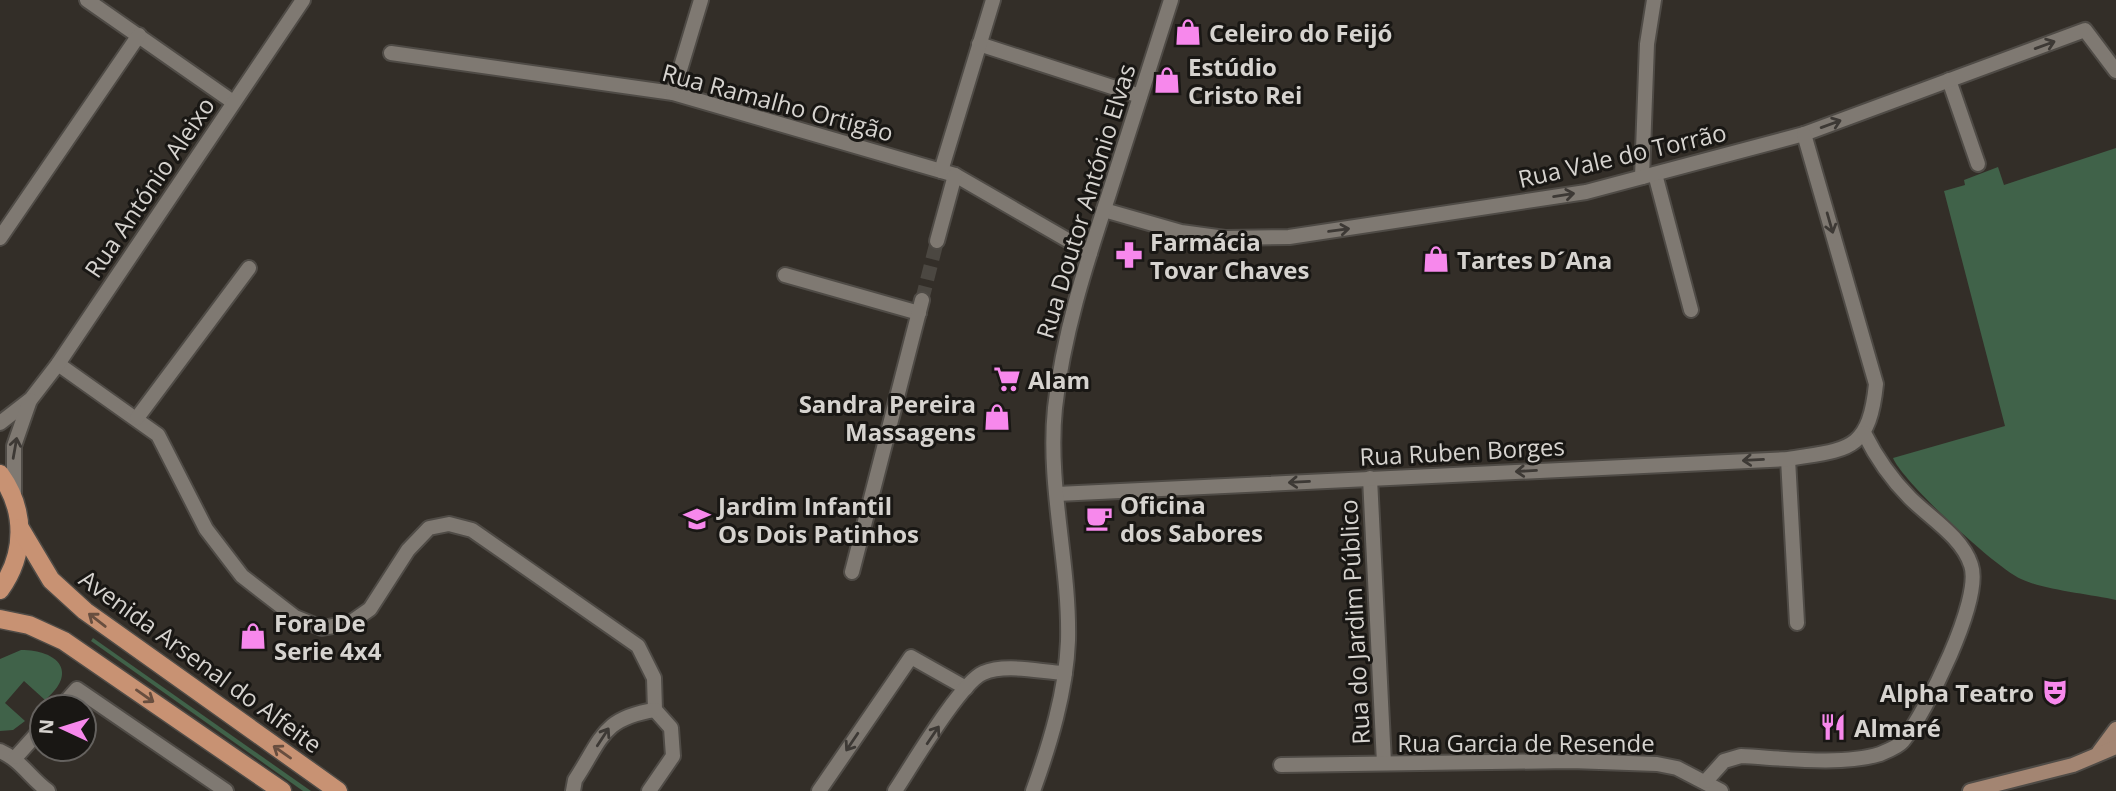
<svg xmlns="http://www.w3.org/2000/svg" width="2116" height="791" viewBox="0 0 2116 791" font-family="'Open Sans',sans-serif">
	<rect width="100%" height="100%" fill="#332e28"/>
	<!-- green -->
	<g fill="#406249">
		<path d="M2116 148V600C2090 594 2044 590 2021 579 1996 568 1903 482 1893 458L2005 426 1944 191 1965 185 1964 180 1998 167 2004 185Z"/>
		<path d="M93 638 311 791H303L91 641Z"/>
		<path d="M21 650C58 650 79 672 45 700L24 681 5 703 25 721 13 730 0 731V659Z"/>
	</g>
	<g fill="none" stroke-linecap="round" stroke-linejoin="round">
		<!-- minor-tunnel -->
		<path stroke="#4b4741" stroke-width="14" stroke-dasharray="14 7" stroke-linecap="butt" d="M922 300 937 241"/>
		<defs>
			<g id="minor">
				<path d="M87 0 233 102"/>
				<path d="M979 44 1140 96"/>
				<path d="M391 53 673 93 955 175 1090 253"/>
				<path d="M1949 80 1978 164"/>
				<path d="M673 93 701 0"/>
				<path d="M941 171 993 0"/>
				<path d="M1655 174 1691 310"/>
				<path d="M1642 177 1647 44 1654 0"/>
				<path d="M1104 210 1181 232 1225 238 1289 237 1586 192 1804 134 2085 30 2116 71"/>
				<path d="M0 238 139 35"/>
				<path d="M937 241 955 175"/>
				<path d="M785 275 919 313"/>
				<path d="M58 364 158 435 206 529 242 576 295 617 322 628 350 623 370 609 408 550 429 528 449 524 472 530 638 646 654 678 655 710 671 728 673 756 649 791"/>
				<path d="M137 418 249 268"/>
				<path d="M1788 459 1797 623"/>
				<path d="M1370 478 1384 763"/>
				<path d="M1057 494 1788 459C1847 449 1869 453 1876 384L1804 134"/>
				<path d="M852 572 922 300"/>
				<path d="M61 707 77 689 226 791"/>
				<path d="M0 751C21 760 30 778 48 791"/>
				<path d="M16 757 42 728"/>
				<path d="M1281 765 1571 761 1657 764 1677 768 1721 791"/>
				<path d="M1706 781 1724 761 1741 756C1781 758 1842 766 1880 754 1887 751 1898 747 1903 741 1926 712 1983 599 1971 565 1962 537 1930 518 1910 498 1892 480 1876 457 1864 433"/>
				<path d="M573 791 575 780C602 739 602 718 655 710"/>
				<path d="M819 791 911 657 966 688"/>
				<path d="M895 791C911 767 960 683 983 673 1006 663 1040 672 1065 673"/>
				<path d="M1033 791C1050 744 1066 692 1068 641 1070 564 1047 486 1055 408 1063 335 1085 267 1108 197 1129 132 1150 66 1171 0"/>
			</g>
			<g id="tertiary">
				<path d="M0 423 31 399 58 364 303 0"/>
				<path d="M14 496V446L30 400"/>
			</g>
			<g id="secondary">
				<path d="M2099 752 2116 729"/>
				<path d="M1970 791 2073 765 2116 747"/>
			</g>
			<g id="primary">
				<path d="M0 474C26 510 26 554 0 590"/>
				<path d="M20 528 51 580 85 611 338 791"/>
				<path d="M0 619 29 625 64 641 282 791"/>
			</g>
		</defs>
		<!-- minor casing -->
		<use href="#minor" stroke="#4f4b46" stroke-width="18"/>
		<!-- tertiary casing -->
		<use href="#tertiary" stroke="#4f4b46" stroke-width="18"/>
		<!-- secondary casing -->
		<use href="#secondary" stroke="#4f4b46" stroke-width="18"/>
		<!-- primary casing -->
		<use href="#primary" stroke="#4f4b46" stroke-width="21"/>
		<!-- minor -->
		<use href="#minor" stroke="#7f7972" stroke-width="14"/>
		<!-- tertiary -->
		<use href="#tertiary" stroke="#7f7972" stroke-width="14"/>
		<!-- secondary -->
		<use href="#secondary" stroke="#a38572" stroke-width="14"/>
		<!-- primary -->
		<use href="#primary" stroke="#c89273" stroke-width="18"/>
	</g>
	<!-- one-way arrows -->
	<defs><path id="oneway-shaft" d="M-6 0H5M1.5-3L5.5 0L1.5 3" fill="none" stroke-width="1.6" stroke-linecap="round" stroke-linejoin="round" transform="scale(1.75)"/></defs>
	<g stroke="#3d3935">
		<use href="#oneway-shaft" transform="translate(2045 45) rotate(-20)"/>
		<use href="#oneway-shaft" transform="translate(1831 124) rotate(-20)"/>
		<use href="#oneway-shaft" transform="translate(1564 195) rotate(-9)"/>
		<use href="#oneway-shaft" transform="translate(1830 223) rotate(74)"/>
		<use href="#oneway-shaft" transform="translate(1339 230) rotate(-8)"/>
		<use href="#oneway-shaft" transform="translate(15 448) rotate(-80)"/>
		<use href="#oneway-shaft" transform="translate(1753 460) rotate(177)"/>
		<use href="#oneway-shaft" transform="translate(1526 471) rotate(177)"/>
		<use href="#oneway-shaft" transform="translate(1299 482) rotate(177)"/>
		<use href="#oneway-shaft" transform="translate(933 735) rotate(-56)"/>
		<use href="#oneway-shaft" transform="translate(603 737) rotate(-57)"/>
		<use href="#oneway-shaft" transform="translate(852 742) rotate(124)"/>
	</g>
	<g stroke="#684e3f">
		<use href="#oneway-shaft" transform="translate(97 620) rotate(-142)"/>
		<use href="#oneway-shaft" transform="translate(145 696) rotate(35)"/>
		<use href="#oneway-shaft" transform="translate(282 752) rotate(-145)"/>
	</g>
	<!-- icons -->
	<defs>
		<symbol id="shop-bare" viewBox="-9 -9 18 18"><path d="M-5-2.5h2.3a2.7 3.5 0 0 1 5.4 0H5L5.5 6h-11ZM-1.5-2.5h3a1.5 2.3 0 0 0-3 0Z" fill="#f788ec" stroke="#191714" stroke-width="2.5" paint-order="stroke"/></symbol>
		<symbol id="pharmacy-bare" viewBox="-9 -9 18 18"><path d="M-2-6h4v4h4v4h-4v4h-4v-4h-4v-4h4Z" fill="#f788ec" stroke="#191714" stroke-width="2.5" paint-order="stroke"/></symbol>
		<symbol id="supermarket-bare" viewBox="-9 -9 18 18"><path d="M-6-5.5h2.5l.6 2H6L4.5 2H-2.5L-4.4-4H-6ZM-1.5 3.2a1.3 1.3 0 1 0 .1 0ZM3 3.2a1.3 1.3 0 1 0 .1 0Z" fill="#f788ec" stroke="#191714" stroke-width="2.5" paint-order="stroke"/></symbol>
		<symbol id="cafe-bare" viewBox="-9 -9 18 18"><path d="M-5.5-4.5H6V0H3Q3 3.5 0 3.5H-2.5Q-5.5 3.5-5.5 0ZM3-3.2v2h1.7v-2ZM-6 4.5H4V6H-6Z" fill="#f788ec" stroke="#191714" stroke-width="2.5" paint-order="stroke"/></symbol>
		<symbol id="school-bare" viewBox="-9 -9 18 18"><path d="M0-5L7-2L0 1L-7-2ZM-4 1L0 2.5L4 1V4Q0 6-4 4Z" fill="#f788ec" stroke="#191714" stroke-width="2.5" paint-order="stroke"/></symbol>
		<symbol id="theatre-bare" viewBox="-9 -9 18 18"><path d="M-5-5.5Q0-4 5-5.5V0Q5 5 0 6Q-5 5-5 0ZM-3.3-2.5H-1v1.5H-3.3ZM1-2.5H3.3v1.5H1ZM-2.8 1Q0 5.5 2.8 1Z" fill="#f788ec" stroke="#191714" stroke-width="2.5" paint-order="stroke"/></symbol>
		<symbol id="restaurant-bare" viewBox="-9 -9 18 18"><path d="M-5-6h1v4h1v-4h1v4h1v-4h1v5L-1.5 .5V6h-2V.5L-5-1ZM5-6V6H3V1.5H1.5Q1.5-4 5-6Z" fill="#f788ec" stroke="#191714" stroke-width="2.5" paint-order="stroke"/></symbol>
	</defs>
	<g fill-rule="evenodd">
		<use href="#shop-bare" x="1169" y="13" width="38" height="38"/>
		<use href="#shop-bare" x="1148" y="61" width="38" height="38"/>
		<use href="#pharmacy-bare" x="1110" y="236" width="38" height="38"/>
		<use href="#shop-bare" x="1417" y="240" width="38" height="38"/>
		<use href="#supermarket-bare" x="988" y="360" width="38" height="38"/>
		<use href="#shop-bare" x="978" y="398" width="38" height="38"/>
		<use href="#cafe-bare" x="1080" y="499" width="38" height="38"/>
		<use href="#school-bare" x="678" y="500" width="38" height="38"/>
		<use href="#shop-bare" x="234" y="617" width="38" height="38"/>
		<use href="#theatre-bare" x="2036" y="673" width="38" height="38"/>
		<use href="#restaurant-bare" x="1814" y="708" width="38" height="38"/>
	</g>
	<g text-anchor="middle" dominant-baseline="central" stroke-width="6" stroke-linejoin="round" paint-order="stroke">
		<!-- poi labels -->
		<g font-size="24" font-weight="bold" fill="#d6d3cf" stroke="#191714" text-anchor="start">
			<text x="1209" y="32">Celeiro do Feijó</text>
			<text x="1188" y="66">Estúdio<tspan x="1188" dy="28">Cristo Rei</tspan></text>
			<text x="1150" y="241">Farmácia<tspan x="1150" dy="28">Tovar Chaves</tspan></text>
			<text x="1457" y="259">Tartes D´Ana</text>
			<text x="1028" y="379">Alam</text>
			<text x="976" y="403" text-anchor="end">Sandra Pereira<tspan x="976" dy="28">Massagens</tspan></text>
			<text x="1120" y="504">Oficina<tspan x="1120" dy="28">dos Sabores</tspan></text>
			<text x="718" y="505">Jardim Infantil<tspan x="718" dy="28">Os Dois Patinhos</tspan></text>
			<text x="274" y="622">Fora De<tspan x="274" dy="28">Serie 4x4</tspan></text>
			<text x="2034" y="692" text-anchor="end">Alpha Teatro</text>
			<text x="1854" y="727">Almaré</text>
		</g>
		<!-- street labels -->
		<g font-size="24" fill="#d6d3cf" stroke="#191714">
			<text transform="translate(778 102) rotate(15)">Rua Ramalho Ortigão</text>
			<text transform="translate(1622 155) rotate(-13)">Rua Vale do Torrão</text>
			<text transform="translate(149 187) rotate(-56)">Rua António Aleixo</text>
			<text transform="translate(1085 201) rotate(-73)">Rua Doutor António Elvas</text>
			<text transform="translate(1462 451) rotate(-3)">Rua Ruben Borges</text>
			<text transform="translate(1354 622) rotate(-93)">Rua do Jardim Público</text>
			<text transform="translate(201 661) rotate(36)">Avenida Arsenal do Alfeite</text>
			<text x="1526" y="742">Rua Garcia de Resende</text>
		</g>
	</g>
	<!-- north arrow -->
	<g transform="translate(63 728) rotate(274)"><circle r="33" fill="#191714" stroke="#65625f" stroke-width="2"/>
	<path d="M0-5L12 26L0 18L-12 26Z" fill="#f788ec"/>
	<text y="-10" font-size="19" font-weight="bold" text-anchor="middle" fill="#d6d3cf">N</text>
	</g>
</svg>
